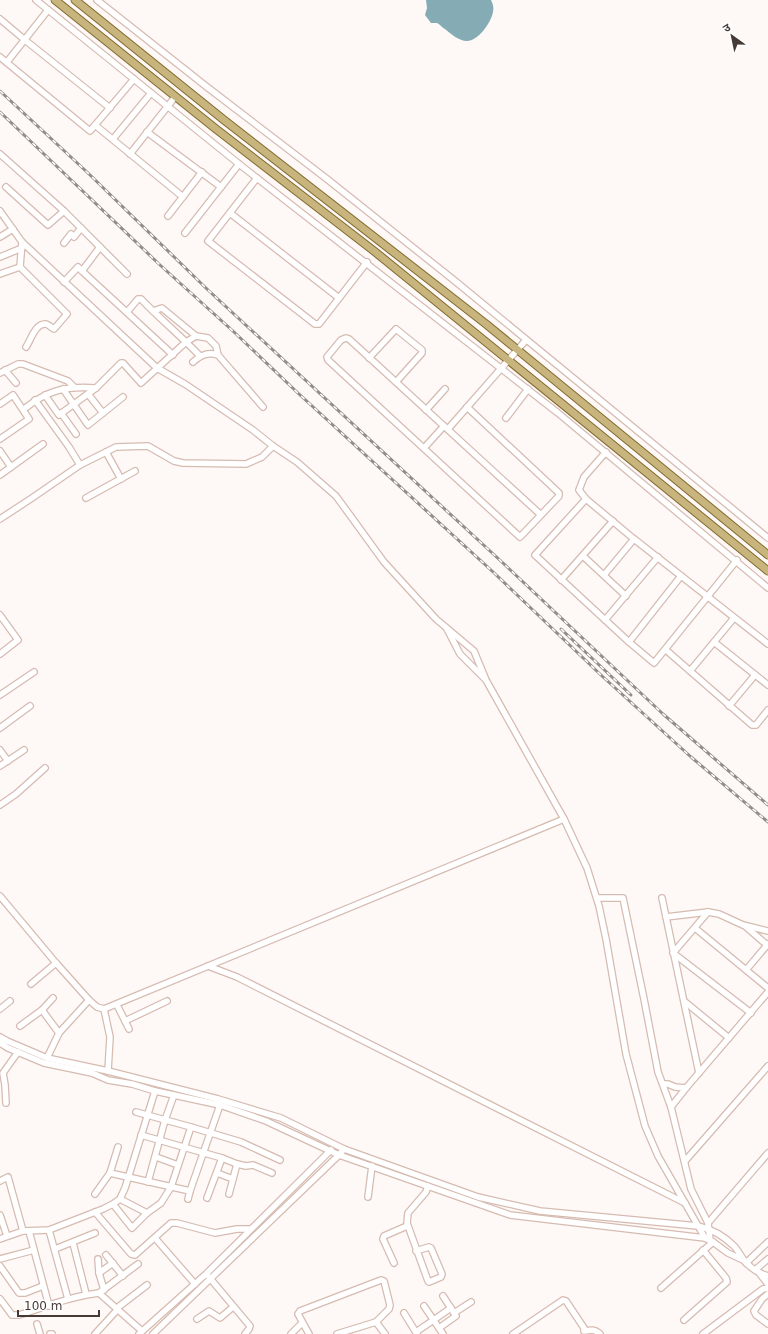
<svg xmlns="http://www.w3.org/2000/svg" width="768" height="1334" viewBox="0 0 768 1334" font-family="'DejaVu Sans','Noto Sans Devanagari',sans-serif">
	<rect width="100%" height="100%" fill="#fef9f7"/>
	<!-- water -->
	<path fill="#85abb4" d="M426 0H491C493 4 494 8 493 12 491 23 478 41 467 41 459 41 451 34 445 29 442 28 440 24 437 23 435 23 433 23 431 23L425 15 427 8Z"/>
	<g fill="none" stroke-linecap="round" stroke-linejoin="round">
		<defs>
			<g id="minor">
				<path d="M36 0 239 164 558 413 768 588"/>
				<path d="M97 0 207 87 327 179 455 281 768 538"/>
				<path d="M0 19 25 40 110 108"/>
				<path d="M0 57 90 131 134 79"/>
				<path d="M7 62 48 10"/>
				<path d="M95 125 183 197"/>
				<path d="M147 132 221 187"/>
				<path d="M113 139 151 93"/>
				<path d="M0 154 64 211 127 274"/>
				<path d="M130 154 175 97"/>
				<path d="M257 178 208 241 315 324H319L367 262"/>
				<path d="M6 187 48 225 64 211"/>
				<path d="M0 211 22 242 157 368 185 384 253 430 273 446 297 462 336 496 384 562 436 619 474 651 486 680 564 819 587 868 599 906 606 939 626 1054 645 1126 658 1156 705 1238"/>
				<path d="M230 213 339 298"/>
				<path d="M168 216 202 172"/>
				<path d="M185 233 239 164"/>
				<path d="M0 237 13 229"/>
				<path d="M22 242 20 267 67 314 54 329C52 328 49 325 46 324 35 323 31 340 26 347"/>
				<path d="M64 243 71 234 74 237 81 228"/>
				<path d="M0 257 22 248"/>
				<path d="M82 271 173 355"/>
				<path d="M0 274 20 267"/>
				<path d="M64 282 78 267 82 271 100 247"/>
				<path d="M153 311 162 308 196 336"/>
				<path d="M127 312 138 299H141C160 319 181 336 200 356"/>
				<path d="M369 358 396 329 422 350V353L396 382"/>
				<path d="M193 362C201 355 207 352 218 355"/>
				<path d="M5 370 16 383"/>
				<path d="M0 373 18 364H23L68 381 74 387"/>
				<path d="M63 389 88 425 123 397"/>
				<path d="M88 394 103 413"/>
				<path d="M45 395 59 415 96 388 121 363H123L141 383 186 342 196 336 208 338 216 346 218 355 263 407"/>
				<path d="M35 400 69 447 80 465"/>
				<path d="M0 404 13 395 29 419 0 439"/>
				<path d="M467 407 559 493V496L521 536 520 537 328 360 327 357 341 340 346 338 349 339 541 515"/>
				<path d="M24 409C48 390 65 386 96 388"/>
				<path d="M426 410 445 389"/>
				<path d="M61 413 76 434"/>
				<path d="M506 418 528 389"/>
				<path d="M448 429 526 340"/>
				<path d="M424 448 444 426"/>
				<path d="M0 451 11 467"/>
				<path d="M106 452 121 479"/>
				<path d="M606 452 584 477 579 490 586 499 634 539 768 644"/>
				<path d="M0 475 43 444"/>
				<path d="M86 498 135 471"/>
				<path d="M586 499 535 555 629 642 654 663 737 560"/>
				<path d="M0 519 32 498 80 465 116 447 148 446 174 461 183 463 246 464 262 457 273 446"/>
				<path d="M583 556 626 596"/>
				<path d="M604 575 634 539"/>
				<path d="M561 580 613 521"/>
				<path d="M0 615 18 640 0 654"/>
				<path d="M605 620 658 557"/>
				<path d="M447 629 460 654 485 679"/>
				<path d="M629 642 681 576"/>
				<path d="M714 642 768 685"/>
				<path d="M666 650 752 725H756L768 710"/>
				<path d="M690 671 734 618"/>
				<path d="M0 695 34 672"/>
				<path d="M729 706 755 675"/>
				<path d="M0 728 30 706"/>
				<path d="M0 750 8 761"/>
				<path d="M0 766 24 750"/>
				<path d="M0 805 16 794 45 768"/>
				<path d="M0 896 56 963 89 1000 97 1007 104 1009 564 819"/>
				<path d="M597 898H623L644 999 658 1072 671 1107 691 1189 708 1223"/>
				<path d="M662 898 699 1073"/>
				<path d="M708 912 673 953 751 1013"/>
				<path d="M666 917 708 912 719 914 743 925 768 931"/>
				<path d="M745 926 767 945"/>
				<path d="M695 928 768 988"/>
				<path d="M208 966 237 977 685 1203"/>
				<path d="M746 970 768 944"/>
				<path d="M31 984 56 963"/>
				<path d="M684 1001 729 1038"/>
				<path d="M117 1005 129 1029"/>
				<path d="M0 1009 10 1001"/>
				<path d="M104 1009 110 1037 108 1071"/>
				<path d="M42 1010 59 1033"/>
				<path d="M125 1021 167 1001"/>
				<path d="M20 1026 42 1010 53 998"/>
				<path d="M0 1037 7 1041 47 1058 108 1071 218 1099 281 1118 344 1149 478 1197 540 1211 698 1226C711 1229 724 1236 734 1246 737 1249 740 1254 743 1259 749 1267 758 1273 768 1276"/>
				<path d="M0 1043 8 1048 44 1063 92 1073 108 1080 132 1084 155 1091 220 1105 266 1121 339 1155 510 1215 705 1238 713 1242 728 1253 743 1260"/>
				<path d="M47 1058 59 1033 89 1000"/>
				<path d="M663 1084H668L675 1087 686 1088 671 1107"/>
				<path d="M686 1088 768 992"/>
				<path d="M6 1103 5 1085 3 1073 18 1052"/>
				<path d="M136 1112 191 1127 241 1142 280 1160"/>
				<path d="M141 1135 222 1158 237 1164 246 1166 253 1165 272 1173"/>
				<path d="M118 1147 110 1173 190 1191"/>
				<path d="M156 1157 178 1165"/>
				<path d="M685 1161 768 1066"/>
				<path d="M217 1173 233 1179"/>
				<path d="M0 1181 8 1177 23 1231"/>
				<path d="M148 1182 165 1120 174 1095"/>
				<path d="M95 1194 110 1173"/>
				<path d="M229 1194 237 1164"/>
				<path d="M368 1197 372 1166"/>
				<path d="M207 1198 222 1158"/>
				<path d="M120 1199 147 1213"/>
				<path d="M188 1199 190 1191 220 1105"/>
				<path d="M113 1204 132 1228 147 1213 161 1203 171 1187 191 1127"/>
				<path d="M95 1212 131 1254 135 1255 171 1223H177L215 1233 237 1229H250"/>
				<path d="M0 1215 7 1236"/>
				<path d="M49 1230 68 1299"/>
				<path d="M29 1231 49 1306"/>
				<path d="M155 1238 195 1284"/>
				<path d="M0 1239 23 1231 49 1230 103 1209 113 1204 120 1199 125 1188 155 1091"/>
				<path d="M710 1240 708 1223 768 1153"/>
				<path d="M73 1243 86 1294"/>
				<path d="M55 1249 95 1233"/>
				<path d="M416 1251 429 1247 431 1248 442 1274 441 1277 429 1282 428 1281 407 1223 408 1213 426 1192 428 1186"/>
				<path d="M106 1255 123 1276"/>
				<path d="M0 1259 34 1250"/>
				<path d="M98 1259 99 1273 104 1290"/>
				<path d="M394 1263 383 1239 384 1236 407 1226"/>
				<path d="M746 1263 768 1242"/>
				<path d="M0 1266 19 1293H25L43 1286"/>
				<path d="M755 1270 768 1259"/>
				<path d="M99 1273 113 1263"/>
				<path d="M760 1274 768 1284"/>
				<path d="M209 1277 250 1326 249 1329 245 1334"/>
				<path d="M661 1288 713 1242"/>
				<path d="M99 1293 138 1264"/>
				<path d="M768 1294 762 1299 754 1311 756 1315 768 1324"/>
				<path d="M0 1299 12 1315H19C45 1307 72 1296 99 1293L142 1331"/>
				<path d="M424 1306 443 1334"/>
				<path d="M117 1308 147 1285"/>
				<path d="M404 1313 417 1334"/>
				<path d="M454 1313 471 1302"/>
				<path d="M197 1319 209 1311 220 1318 233 1307"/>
				<path d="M684 1320 727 1282 726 1278 703 1250"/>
				<path d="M376 1322 385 1334"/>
				<path d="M37 1324 40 1334"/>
				<path d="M439 1328 456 1316 443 1296"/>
				<path d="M416 1332 451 1308"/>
				<path d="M50 1334H52"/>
				<path d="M95 1334 118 1309"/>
				<path d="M139 1334 206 1274 331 1150"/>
				<path d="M153 1334 339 1155 344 1149"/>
				<path d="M291 1334 302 1323"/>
				<path d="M309 1334 298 1314 300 1311 381 1280 384 1281 390 1305 389 1309 376 1322 337 1334"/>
				<path d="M513 1334 563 1300 566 1301 584 1328V1331C590 1330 595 1329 600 1334"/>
				<path d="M703 1334 763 1289 768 1288"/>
			</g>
			<g id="major">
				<path d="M55 0 216 129 374 251 768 571"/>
				<path d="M75 0 224 120 486 324 768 555"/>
			</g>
		</defs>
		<!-- minor casing -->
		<use href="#minor" stroke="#d6bbb1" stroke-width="8"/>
		<!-- major casing -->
		<use href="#major" stroke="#836a2d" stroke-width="9"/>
		<!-- minor -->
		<use href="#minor" stroke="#fff" stroke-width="5.5"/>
		<!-- major -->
		<use href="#major" stroke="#c8b57e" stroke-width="7"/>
		<defs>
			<g id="rail">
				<path d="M0 91 88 173 208 290 503 563 663 714 768 805"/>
				<path d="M0 112 160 265 234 332 299 394 492 571 602 676 691 757 768 822"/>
				<path d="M561 629 631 695"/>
			</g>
		</defs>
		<!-- rail casing -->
		<use href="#rail" stroke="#948c89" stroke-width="3"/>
		<!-- rail -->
		<use href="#rail" stroke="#fff" stroke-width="1.5" stroke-dasharray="4.5" stroke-linecap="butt"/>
	</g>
	<!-- north arrow -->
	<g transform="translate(732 36) rotate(327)" stroke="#ffffff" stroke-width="3" paint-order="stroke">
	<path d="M0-3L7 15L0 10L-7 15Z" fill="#453a36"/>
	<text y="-6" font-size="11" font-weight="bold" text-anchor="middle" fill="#453a36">उ</text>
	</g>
	<!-- scale -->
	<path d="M18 1310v6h81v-6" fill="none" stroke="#453a36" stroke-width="2"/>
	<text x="24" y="1310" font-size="12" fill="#453a36" stroke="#ffffff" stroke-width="3" paint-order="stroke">100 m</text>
</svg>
